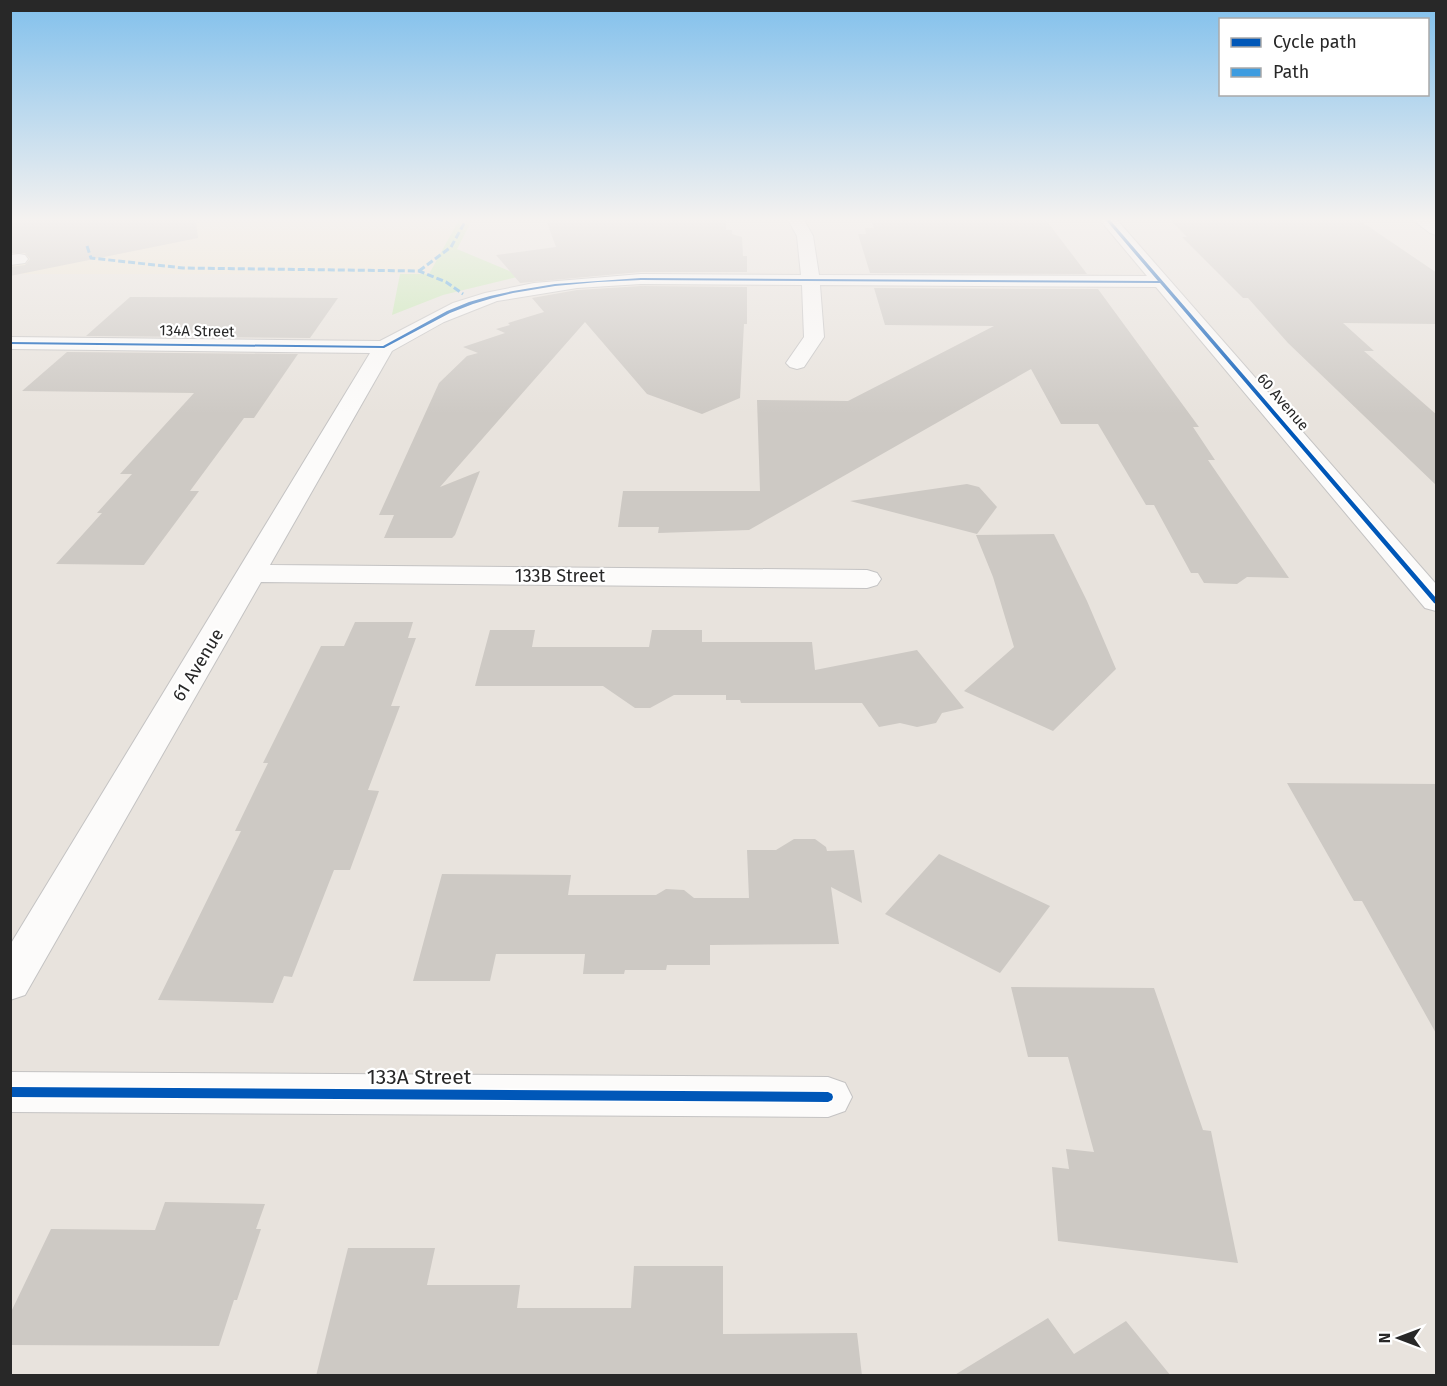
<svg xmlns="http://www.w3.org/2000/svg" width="1447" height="1386" viewBox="0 0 1447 1386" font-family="'Fira Sans',sans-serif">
	<rect width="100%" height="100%" fill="#e8e3dd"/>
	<!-- education -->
	<path fill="#ede4d0" d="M11 220H459L429 274H11Z"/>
	<!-- green -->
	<path fill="#c6e7b2" d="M459 220H472L457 249 521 276 443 295 392 315 400 274H429Z"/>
	<!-- building -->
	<g fill="#cdc9c4">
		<path d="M10 220H196L198 238 10 276V267L25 265 30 259 25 253H10Z"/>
		<path d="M546 220H726V230H732V234L742 237 743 256H747V272H641L520 283 496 255 556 247Z"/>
		<path d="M871 220H1046L1087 274 870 273 858 234H866L865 228H874Z"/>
		<path d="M1170 220H1359L1437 273V324L1343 323 1374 351H1364L1437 415V486L1288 343 1248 298H1243L1182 237H1187Z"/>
		<path d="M641 286 747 287V324H744L740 398 702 414 647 394 585 322 440 487 480 471 455 535 452 538H384L394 515H379L439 383 467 356 478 353 463 347 505 333 496 329 510 325 508 323 544 312 532 298 577 290Z"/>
		<path d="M874 288 1098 289 1199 427H1193L1215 460H1208L1289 578 1247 577 1237 584 1204 583 1198 573H1191L1154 505H1146L1098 424H1061L1031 369 749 530 658 533 659 527H618L623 491H760L757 400 848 401 994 326 885 325Z"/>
		<path d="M130 297 338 298 310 338 86 336Z"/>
		<path d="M67 352 298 354 254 418H244L190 491H199L144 565 56 564 102 513H97L132 474H120L194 393 22 391Z"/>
		<path d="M967 484 979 487 997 507 977 534 850 501Z"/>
		<path d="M1054 534 1087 601 1116 669 1053 731 964 691 1014 647 993 577 976 535Z"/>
		<path d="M355 622H413L408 638H416L391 706H400L368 790 379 791 350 870H334L292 977 284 976 273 1003 158 1000 241 831H235L268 763H263L321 646H344Z"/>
		<path d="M490 630H535L532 647H649L652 630H702V642H812L815 670 917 650 964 708 942 713 936 723 917 727 900 723 879 727 862 703H741L740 700H726V695H674L650 708H635L603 686H475Z"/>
		<path d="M1287 783 1437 784V1035L1362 901H1354Z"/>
		<path d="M794 839H815L826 847 827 851 854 850 862 903 831 887 839 944 710 945V965H667L666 970H625L624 974H583L585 954H496L490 981H413L442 874 571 875 568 895H656L666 889 684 890 694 898H749L747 850H776Z"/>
		<path d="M939 854 1050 906 1000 973 885 914Z"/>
		<path d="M1011 987 1154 988 1203 1130 1211 1131 1238 1263 1058 1241 1052 1167 1069 1169 1066 1149 1094 1152 1068 1057H1028Z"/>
		<path d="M165 1202 265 1204 256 1229H261L237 1300H234L219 1346 10 1345V1314L51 1229 155 1230Z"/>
		<path d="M348 1248H435L427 1285H520L517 1308H631L634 1266H723V1334L857 1333 862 1376H316Z"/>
		<path d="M1048 1318 1074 1354 1126 1321 1171 1376H953Z"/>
	</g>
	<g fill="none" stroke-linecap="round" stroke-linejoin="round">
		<defs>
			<g id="minor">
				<path d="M788 220H804L813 236 819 275 1147 276 1100 220H1117L1436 584V611L1425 608 1156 287 820 285 824 337 804 367 797 369 790 367 786 363 804 337 802 285 641 284 577 288 497 301 444 322 392 351 270 565 867 570 877 573 881 579 877 585 867 588 261 582 25 995 10 1000V945L370 353 10 349V337L380 341 453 303 485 293 534 283 641 274 801 275 797 236Z"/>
				<path d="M1413 220H1432L1436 223V235L1430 233Z"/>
				<path d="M19 254 25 255 28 259 25 263 10 265V255Z"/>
				<path d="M10 1072 828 1077 845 1083 852 1097 845 1111 828 1117 10 1112Z"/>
			</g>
		</defs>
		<!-- minor casing -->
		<use href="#minor" stroke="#c4c3c3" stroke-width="2"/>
		<!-- minor -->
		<use href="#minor" fill="#fcfbfa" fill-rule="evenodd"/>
		<!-- quiet -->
		<g stroke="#3d9ce0" stroke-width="3" stroke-dasharray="7 3" stroke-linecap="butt">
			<path d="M87 246 91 258 183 268 419 271 446 282 463 294"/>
			<path d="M419 271 451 247 466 220"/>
		</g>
		<defs>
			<g id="cycleway">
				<path d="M1106 220H1110L1436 598V604L1434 603 1160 283 641 280 598 282 555 286 513 293 493 298 473 304 450 313 384 348 10 344V342L383 346 447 311 469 302 490 296 513 291 555 284 641 278 1158 281Z"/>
				<path d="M10 1087 828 1092 832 1094 833 1097 832 1100 828 1102 10 1097Z"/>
			</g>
		</defs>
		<!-- cycleway casing -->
		<use href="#cycleway" stroke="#fff" stroke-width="3"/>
		<!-- cycleway -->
		<use href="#cycleway" fill="#0057b8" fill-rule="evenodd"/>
	</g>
	<!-- sky -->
	<linearGradient id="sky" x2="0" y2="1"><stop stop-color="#81c0ec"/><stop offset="0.53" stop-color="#f5f2f0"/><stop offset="1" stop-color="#f5f2f0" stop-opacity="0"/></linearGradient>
	<rect width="1447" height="414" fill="url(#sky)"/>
	<g text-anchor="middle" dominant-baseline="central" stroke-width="4.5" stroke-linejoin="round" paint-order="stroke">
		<!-- far-street labels -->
		<g font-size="15" fill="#282828" stroke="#fff">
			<text transform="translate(197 331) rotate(1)">134A Street</text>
			<text transform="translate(1283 402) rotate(49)">60 Avenue</text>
		</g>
		<!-- street labels -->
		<g font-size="18" fill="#282828" stroke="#fff">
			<text x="560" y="576">133B Street</text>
			<text transform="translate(198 665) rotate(-59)">61 Avenue</text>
		</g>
		<!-- near-street labels -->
		<g font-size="21" fill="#282828" stroke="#fff">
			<text x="419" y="1077">133A Street</text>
		</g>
	</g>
	<!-- border -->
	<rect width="1447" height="1386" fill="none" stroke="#282828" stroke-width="24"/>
	<!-- legend -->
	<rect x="1219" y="18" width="210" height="78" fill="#ffffff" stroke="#a9a9a9" stroke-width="1.5"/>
	<rect x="1231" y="38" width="30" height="9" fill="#0057b8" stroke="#a9a9a9" stroke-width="1.5"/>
	<text x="1273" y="48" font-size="18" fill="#282828">Cycle path</text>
	<rect x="1231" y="68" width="30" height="9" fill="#3d9ce0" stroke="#a9a9a9" stroke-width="1.5"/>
	<text x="1273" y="78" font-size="18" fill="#282828">Path</text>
	<!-- north arrow -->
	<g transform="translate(1399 1338) rotate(270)" stroke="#ffffff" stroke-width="4.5" paint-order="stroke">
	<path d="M0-4.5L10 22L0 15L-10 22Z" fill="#282828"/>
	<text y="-9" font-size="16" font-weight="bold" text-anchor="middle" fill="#282828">N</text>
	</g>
</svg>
